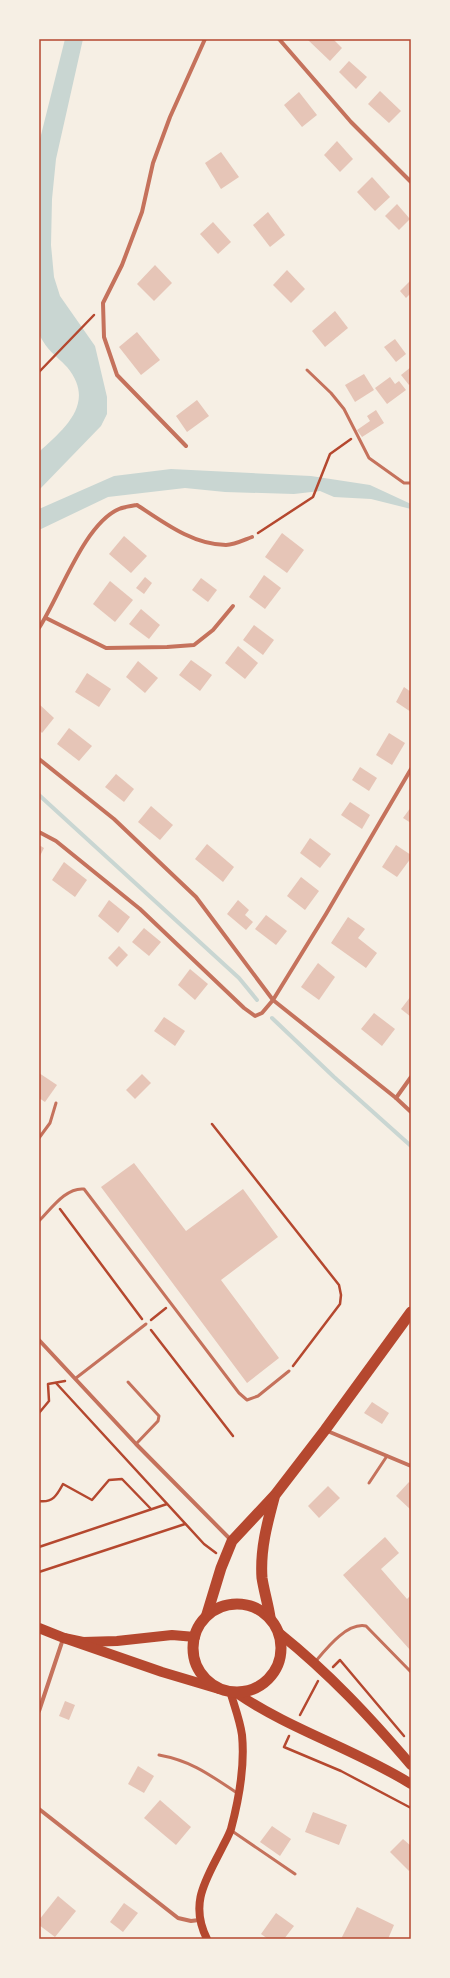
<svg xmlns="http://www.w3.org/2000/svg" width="450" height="1978" viewBox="0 0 450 1978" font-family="'PT Sans Narrow',sans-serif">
	<rect width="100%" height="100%" fill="#f6efe4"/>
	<!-- water -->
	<g fill="#c9d6d2">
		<path d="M65 39H83L56 159 52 199 51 245 54 277 60 296 95 346 107 397V414L101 426 39 490V452C64 429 97 403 67 367 55 354 48 352 39 334V143Z"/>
		<path d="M171 469 311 476 370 485 411 504V509L371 499 334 497 320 491 294 494 225 492 185 488 108 497 39 530V509L114 476Z"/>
	</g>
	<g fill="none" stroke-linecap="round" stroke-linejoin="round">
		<!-- stream -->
		<g stroke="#c9d6d2" stroke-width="4">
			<path d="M39 795 239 978 257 1000"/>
			<path d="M272 1018 334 1077 411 1146"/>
		</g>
	</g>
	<!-- building -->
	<g fill="#e6c5b7">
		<path d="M309 39H333L342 48 330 61 308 40Z"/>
		<path d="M349 61 367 77 356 89 339 72Z"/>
		<path d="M380 91 401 111 389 123 368 104Z"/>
		<path d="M299 92 317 115 302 127 284 105Z"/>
		<path d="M337 141 353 159 340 172 324 155Z"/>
		<path d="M221 152 239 177 221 189 205 163Z"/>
		<path d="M372 177 390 197 375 211 357 192Z"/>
		<path d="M397 204 410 219 399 230 385 216Z"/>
		<path d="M268 212 285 235 270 247 253 225Z"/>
		<path d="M213 222 231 242 218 254 200 234Z"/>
		<path d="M155 265 172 283 154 301 137 284Z"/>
		<path d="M287 270 305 289 291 303 273 285Z"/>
		<path d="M410 281 411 293 406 298 400 291Z"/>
		<path d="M335 311 348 328 325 347 312 331Z"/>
		<path d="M137 332 160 360 141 375 119 347Z"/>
		<path d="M395 339 406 354 396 362 384 347Z"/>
		<path d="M411 367V383L409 385 401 375Z"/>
		<path d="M364 374 374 390 355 402 345 385Z"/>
		<path d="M390 377 395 384 399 381 406 390 387 404 375 388Z"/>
		<path d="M197 400 209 416 187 432 176 416Z"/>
		<path d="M376 410 384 423 362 437 357 430 370 421 367 416Z"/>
		<path d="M282 533 304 550 287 573 265 557Z"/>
		<path d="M124 536 147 556 131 573 109 554Z"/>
		<path d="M264 575 281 588 265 609 249 597Z"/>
		<path d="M145 577 152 583 144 594 136 588Z"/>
		<path d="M201 578 217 590 208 602 192 590Z"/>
		<path d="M110 581 133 600 115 622 93 604Z"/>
		<path d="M141 609 160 625 149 639 129 624Z"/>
		<path d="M254 625 274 640 263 655 243 640Z"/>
		<path d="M238 646 258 663 245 679 225 663Z"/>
		<path d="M191 660 212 675 200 691 179 675Z"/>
		<path d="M138 661 158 678 145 693 126 677Z"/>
		<path d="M87 673 111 689 99 707 75 692Z"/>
		<path d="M404 687 411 692V712L396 702Z"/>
		<path d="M39 704 54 718 42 733 39 730Z"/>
		<path d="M69 728 92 746 79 761 57 744Z"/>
		<path d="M389 733 405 743 392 765 376 755Z"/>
		<path d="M360 767 377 778 369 791 352 780Z"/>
		<path d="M116 774 134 789 124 802 105 787Z"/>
		<path d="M350 802 370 815 362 829 341 815Z"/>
		<path d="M151 806 173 825 160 840 138 822Z"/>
		<path d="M411 807V823L403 818Z"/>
		<path d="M310 838 331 854 320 868 300 853Z"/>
		<path d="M207 844 234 867 223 882 195 859Z"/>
		<path d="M39 845 44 848 39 858Z"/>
		<path d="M396 845 411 855V858L397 877 382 867Z"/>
		<path d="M64 862 87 880 75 897 52 880Z"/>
		<path d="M301 877 319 891 305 910 287 896Z"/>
		<path d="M109 900 130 917 118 933 98 916Z"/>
		<path d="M238 900 249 910 245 915 253 922 246 930 227 914Z"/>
		<path d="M266 915 287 931 276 945 255 929Z"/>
		<path d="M348 917 365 929 358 938 377 953 366 968 331 943Z"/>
		<path d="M144 928 161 942 149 956 132 942Z"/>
		<path d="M119 946 128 955 117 967 108 958Z"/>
		<path d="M318 963 335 977 319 1000 301 987Z"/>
		<path d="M190 969 208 984 195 1000 178 985Z"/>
		<path d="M411 996V1017L401 1009Z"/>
		<path d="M374 1013 395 1029 382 1046 361 1029Z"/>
		<path d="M164 1017 185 1031 175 1046 154 1031Z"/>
		<path d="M39 1073 57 1085 45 1102 39 1098Z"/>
		<path d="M142 1074 151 1083 135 1099 126 1090Z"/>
		<path d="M134 1163 186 1231 243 1189 278 1237 221 1280 279 1358 247 1383 101 1187Z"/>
		<path d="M372 1402 389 1413 382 1424 364 1413Z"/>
		<path d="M409 1482 411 1485V1510L396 1496Z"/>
		<path d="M328 1486 340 1498 319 1518 308 1506Z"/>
		<path d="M385 1537 399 1553 381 1569 407 1599 411 1595V1651L343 1575Z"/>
		<path d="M65 1701 75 1705 69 1720 59 1716Z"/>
		<path d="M138 1766 154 1776 144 1793 128 1784Z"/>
		<path d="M160 1800 191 1827 176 1845 144 1818Z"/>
		<path d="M313 1812 347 1825 339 1845 305 1832Z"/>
		<path d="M272 1826 291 1839 280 1856 260 1842Z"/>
		<path d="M403 1839 411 1846V1868L409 1871 390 1852Z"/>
		<path d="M58 1896 76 1911 55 1937 39 1925V1920Z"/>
		<path d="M124 1903 138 1913 123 1932 110 1922Z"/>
		<path d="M357 1907 394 1925 388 1939H341Z"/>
		<path d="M276 1913 294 1926 284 1939H268L261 1934Z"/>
	</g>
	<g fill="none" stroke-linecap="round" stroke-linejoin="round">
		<!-- path -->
		<g stroke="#b5482f" stroke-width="2.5">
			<path d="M39 372 94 315"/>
			<path d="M258 533 313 497 330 454 351 439"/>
			<path d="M212 1124 339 1285 341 1295 340 1304 293 1366"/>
			<path d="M60 1209 142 1319"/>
			<path d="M151 1320 166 1308"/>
			<path d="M151 1330 233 1436"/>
			<path d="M56 1383 204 1544 216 1553"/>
			<path d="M39 1413 49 1401 48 1384 65 1381"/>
			<path d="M39 1501C53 1503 57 1495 63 1484L92 1500 109 1480 122 1479 151 1509"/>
			<path d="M39 1547 167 1504"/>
			<path d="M39 1572 185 1524"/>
			<path d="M333 1667 340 1660 404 1736"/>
			<path d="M300 1715 318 1681"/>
			<path d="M289 1736 284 1747 341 1771 411 1808"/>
		</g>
		<!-- service -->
		<g stroke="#c5725c" stroke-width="3">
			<path d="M307 370 331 393 344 409 369 458 404 483H411"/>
			<path d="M39 1138 50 1123 56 1103"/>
			<path d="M39 1221C51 1209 66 1187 84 1189L239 1393 247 1400 258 1396 289 1371"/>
			<path d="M76 1378 146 1324"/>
			<path d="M128 1382 159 1416 158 1421 136 1444"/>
			<path d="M369 1483 387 1456"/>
			<path d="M315 1662C326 1649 347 1622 366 1626L411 1672"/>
			<path d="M159 1755C192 1761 210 1775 237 1793"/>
			<path d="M232 1831 295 1874"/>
		</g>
		<!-- minor -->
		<g stroke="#c5725c" stroke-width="4">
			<path d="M279 39 351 122 411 182"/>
			<path d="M186 446 117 375 104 337 103 303 122 265 142 212 153 163 170 117 205 39"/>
			<path d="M46 618 106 648 167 647 194 645 213 630 233 606"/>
			<path d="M39 628C60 596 84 524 119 509 124 507 131 506 137 505 163 522 193 545 226 545 234 545 244 540 252 537"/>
			<path d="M39 759 114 819 196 897 273 1000 396 1098 411 1112"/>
			<path d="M39 832 56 841 140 909 244 1008 255 1016 262 1013 273 1000 326 914 411 769"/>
			<path d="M396 1098 411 1077"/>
			<path d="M39 1340 136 1444 231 1540"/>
			<path d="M325 1430 411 1466"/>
			<path d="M39 1711 63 1639"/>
			<path d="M39 1809 178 1918 191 1921 199 1920"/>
		</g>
		<!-- secondary -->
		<path stroke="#b5482f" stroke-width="8" d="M207 1939C189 1903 206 1880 222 1848 225 1842 229 1835 231 1829 239 1799 245 1765 242 1735 240 1720 234 1705 230 1691"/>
		<!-- primary -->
		<g stroke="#b5482f" stroke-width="10">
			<path d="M39 1628 64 1638 83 1642 117 1641 172 1635 195 1637"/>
			<path d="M279 1633C330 1674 369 1716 411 1765"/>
			<path d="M64 1638 162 1672 219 1689"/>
			<path d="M235 1692C290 1730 355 1749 411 1784"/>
		</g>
		<!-- trunk -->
		<g stroke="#b5482f" stroke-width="11">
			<circle cx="237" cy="1648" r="44"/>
			<path d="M207 1614 221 1568 232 1541 275 1495 325 1430 411 1312"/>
			<path d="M270 1617C268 1604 264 1591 262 1578 260 1550 267 1524 274 1498"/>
		</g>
	</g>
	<!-- border -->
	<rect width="450" height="1978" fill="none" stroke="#f6efe4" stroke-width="80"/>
	<rect x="40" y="40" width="370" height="1898" fill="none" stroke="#b5482f" stroke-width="1.5"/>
</svg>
